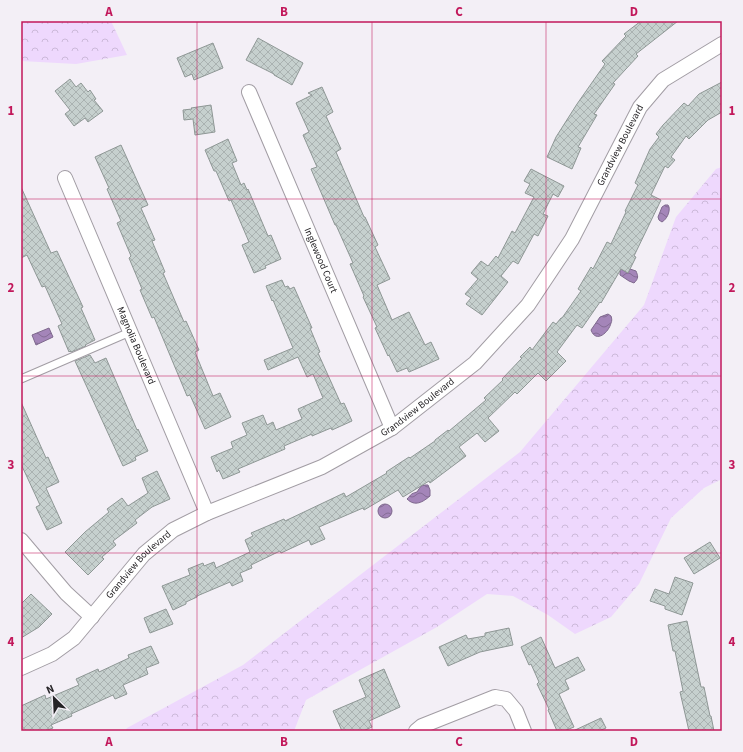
<svg xmlns="http://www.w3.org/2000/svg" width="743" height="752" viewBox="0 0 743 752" font-family="'Source Sans 3',sans-serif">
	<defs>
		<pattern id="forest-crowns" width="20" height="18" patternUnits="userSpaceOnUse"><rect width="20" height="18" fill="#eed8fd"/><path d="M2 6a3 3 0 1 1 6 0M12 15a3 3 0 1 1 6 0" fill="none" stroke="#ccb9d9"/></pattern>
		<pattern id="water-waves" width="16" height="10" patternUnits="userSpaceOnUse"><rect width="16" height="10" fill="#a485b9"/><path d="M0 5q4-4 8 0t8 0" fill="none" stroke="#856c96"/></pattern>
		<pattern id="building-cross-hatch" width="8" height="8" patternUnits="userSpaceOnUse"><rect width="8" height="8" fill="#c6d0ce"/><path d="M0 0l8 8M0 8l8-8" fill="none" stroke="#aab2b1"/></pattern>
	</defs>
	<rect width="100%" height="100%" fill="#f3eff6"/>
	<!-- forest -->
	<g fill="url(#forest-crowns)">
		<path d="M21 21H111L127 55 76 64 21 61Z"/>
		<path d="M722 167V479L704 488 671 518 639 584 611 617 575 634 548 615 513 596 487 594 437 627 306 700 294 731H125L127 728 243 665 520 452 644 305 676 217 716 169Z"/>
	</g>
	<!-- water -->
	<g fill="url(#water-waves)" stroke="#7e688d">
		<path d="M665 205H668L669 207C670 212 667 219 662 222L659 220 658 217 662 207Z"/>
		<path d="M621 269 628 273 630 269 636 271C638 276 639 278 634 283L629 281 620 275V271Z"/>
		<path d="M608 314 611 316C612 319 612 321 611 323 609 332 596 344 591 330L600 317Z"/>
		<path d="M49 328 53 337 36 345 32 335Z"/>
		<path d="M425 485H428L430 490V496C423 502 415 507 407 499 412 494 410 494 417 492L421 486Z"/>
		<circle cx="385" cy="511" r="7"/>
	</g>
	<!-- building -->
	<g fill="url(#building-cross-hatch)" stroke="#8e9795">
		<path d="M641 21H678L636 54 638 56 613 83 615 84 594 114 597 115 578 147 581 148 572 169 547 157 556 137 577 104 605 64 602 61 626 36 624 34Z"/>
		<path d="M258 38 303 63 292 85 274 75V74L246 60Z"/>
		<path d="M213 43 223 68 194 80 192 74 185 77 177 58Z"/>
		<path d="M70 79 76 87 81 83 88 92 90 90 96 99 94 100 103 111 88 122 85 118 74 126 65 114 70 110 55 91Z"/>
		<path d="M722 82V112L708 120 689 139 686 136 671 157 675 160 668 168 665 166 651 195 661 200 634 256 636 257 628 273 621 269 601 303 600 302 582 328 577 325 557 352 566 361 546 381 538 373 517 394 515 392 488 418 499 431 485 442 477 433 459 447 466 456 430 483 429 481 403 497 398 490 364 510 363 508 319 527 325 539 311 545 309 540 281 553 280 551 251 565 252 568 240 573 243 581 232 586 230 582 197 596V597L186 602V604L173 610 162 586 190 575 188 569 203 563 204 566 214 562 216 568 250 552 245 540 253 536 251 533 284 519 285 521 344 493 346 497 387 473 386 472 409 457 410 458 435 441V440L448 430 449 431 486 400 484 398 503 380 502 379 522 358 520 357 530 347 532 350 553 322 556 324 561 318H562L581 291 578 289 591 267 593 269 607 242 611 244 626 212 625 211 638 185 635 183 650 149 659 137 656 134 663 125 684 103 688 106 699 94Z"/>
		<path d="M322 87 333 112 326 116 341 149 336 152 364 217H365L378 245 375 247 390 279 377 285 392 320 409 312 425 345 431 342 439 359 409 372 407 368 397 372 389 355 388 356 375 328 377 327 363 297 364 296 350 264 353 263 336 225H335L311 169 317 167 303 135 309 132 296 103 312 95 308 93Z"/>
		<path d="M211 105 215 132 195 135 193 119 184 120 183 110 192 109 191 108Z"/>
		<path d="M228 139 237 161 232 163 241 185 244 183 247 190 248 189 268 236 271 235 281 259 265 266 266 268 254 273 242 245 249 242 231 200 229 201 216 171H214L205 150Z"/>
		<path d="M121 145 148 205 141 208 155 240 152 241 165 272 163 273 184 322 186 321 199 350 195 352 213 396 220 393 231 417 205 429 190 395 187 396 154 317 152 318 140 290 142 289 129 258 131 256 117 223 121 221 107 189 109 188 95 157Z"/>
		<path d="M531 169 564 186 558 197 553 194 543 214 548 216 538 236 534 234 518 264 513 261 501 276 508 282 482 315 466 304 471 298 465 294 478 279 471 273 481 261 488 266 496 256 498 258 512 231 515 233 534 197 525 193 530 184 524 181Z"/>
		<path d="M21 187 51 253 57 251 83 307 81 308 95 340 85 345 86 346 71 352 70 351 69 352 58 326 62 324 45 286 42 287 27 255 21 258Z"/>
		<path d="M282 280 285 287 288 286 290 289 294 287 312 328H310L320 352 318 353 341 404 344 403 352 421 332 430 331 428 312 436V434L284 446 285 449 238 469 240 472 223 479 219 470 217 472 211 457 233 448 231 442 247 435 242 423 263 415 267 425 273 422 276 430 302 419 298 409 323 398 313 374 307 377 298 357 268 370 264 360 293 348 273 300 272 301 266 286Z"/>
		<path d="M90 355 95 363 106 358 137 430 138 429 148 451 135 457 136 460 123 466 75 361Z"/>
		<path d="M21 402 46 458 48 457 59 482 46 488 62 523 47 530 36 507 40 505 21 464Z"/>
		<path d="M157 471 170 499 152 507 135 520 137 523 113 541 116 545 102 557 104 559 88 575 65 552 85 532 109 512 107 509 122 498 128 506 148 493 142 478Z"/>
		<path d="M710 542 720 558 694 574 684 558Z"/>
		<path d="M675 577 693 583 682 615 665 609V606L650 601 655 589 669 594Z"/>
		<path d="M31 594 52 614 39 627 21 638V604Z"/>
		<path d="M166 609 173 624 150 633 144 618Z"/>
		<path d="M687 621 701 687H704L710 716H711L714 731H689L680 692 683 691 675 651H673L668 625Z"/>
		<path d="M509 628 513 645 480 652 448 666 439 647 466 635 468 639 485 636V633Z"/>
		<path d="M541 637 555 668 578 657 585 670 565 680 569 689 559 694 574 727 564 731H557L548 710 549 709 537 684 539 682 531 664 529 665 521 647Z"/>
		<path d="M151 646 159 663 146 668 148 674 123 685 127 694 115 699 113 695 71 714 72 716 51 725 53 728 45 731H21V706L45 695 46 699 79 685 76 679 98 669 99 672 129 658 128 655Z"/>
		<path d="M384 669 400 707 369 721 372 727 363 731H342L333 711 366 697 359 680Z"/>
		<path d="M601 718 606 728 599 731H573Z"/>
	</g>
	<g fill="none" stroke-linecap="round" stroke-linejoin="round">
		<defs>
			<path id="service" d="M21 379 130 332"/>
			<g id="minor">
				<path id="s1" d="M249 92 392 428"/>
				<path id="s2" d="M65 178 207 513"/>
				<path d="M21 540 66 593 92 617"/>
				<path id="s3" d="M21 668 52 654 74 638 144 554 173 530 207 513 322 467 392 428 475 363 528 305 572 239 640 107 663 80 722 44"/>
				<path d="M416 731 422 726 495 697 506 699 516 711 524 731"/>
			</g>
		</defs>
		<!-- service casing -->
		<use href="#service" stroke="#a29da4" stroke-width="9"/>
		<!-- minor casing -->
		<use href="#minor" stroke="#a29da4" stroke-width="16"/>
		<!-- service -->
		<use href="#service" stroke="#fff" stroke-width="7"/>
		<!-- minor -->
		<use href="#minor" stroke="#fff" stroke-width="14"/>
	</g>
	<!-- grid -->
	<path fill="none" stroke="#c2185b" stroke-width="1" stroke-opacity="0.55" d="M197 21V731M372 21V731M546 21V731M21 199H722M21 376H722M21 553H722"/>
	<g text-anchor="middle" dominant-baseline="central" stroke-width="3.5" stroke-linejoin="round" paint-order="stroke">
		<!-- street labels -->
		<g font-size="10" fill="#252326" stroke="#f3eff6">
			<text stroke="none"><textPath href="#s3" startOffset="819">Grandview Boulevard</textPath></text>
			<text stroke="none"><textPath href="#s1" startOffset="183">Inglewood Court</textPath></text>
			<text stroke="none"><textPath href="#s2" startOffset="182">Magnolia Boulevard</textPath></text>
			<text stroke="none"><textPath href="#s3" startOffset="483">Grandview Boulevard</textPath></text>
			<text stroke="none"><textPath href="#s3" startOffset="159">Grandview Boulevard</textPath></text>
		</g>
	</g>
	<!-- border -->
	<rect width="743" height="752" fill="none" stroke="#f3eff6" stroke-width="44"/>
	<!-- north arrow -->
	<g transform="translate(54 698) rotate(336)" stroke="#f3eff6" stroke-width="3" paint-order="stroke">
	<path d="M0-3L7 15L0 10L-7 15Z" fill="#252326"/>
	<text y="-6" font-size="11" font-weight="bold" text-anchor="middle" fill="#252326">N</text>
	</g>
	<rect x="22" y="22" width="699" height="708" fill="none" stroke="#c2185b" stroke-width="1.5"/>
	<g font-size="13" text-anchor="middle" font-weight="bold" fill="#c2185b">
		<text x="109" y="16">A</text>
		<text x="284" y="16">B</text>
		<text x="459" y="16">C</text>
		<text x="634" y="16">D</text>
		<text x="11" y="115">1</text>
		<text x="732" y="115">1</text>
		<text x="11" y="292">2</text>
		<text x="732" y="292">2</text>
		<text x="11" y="469">3</text>
		<text x="732" y="469">3</text>
		<text x="11" y="646">4</text>
		<text x="732" y="646">4</text>
		<text x="109" y="746">A</text>
		<text x="284" y="746">B</text>
		<text x="459" y="746">C</text>
		<text x="634" y="746">D</text>
	</g>
</svg>
